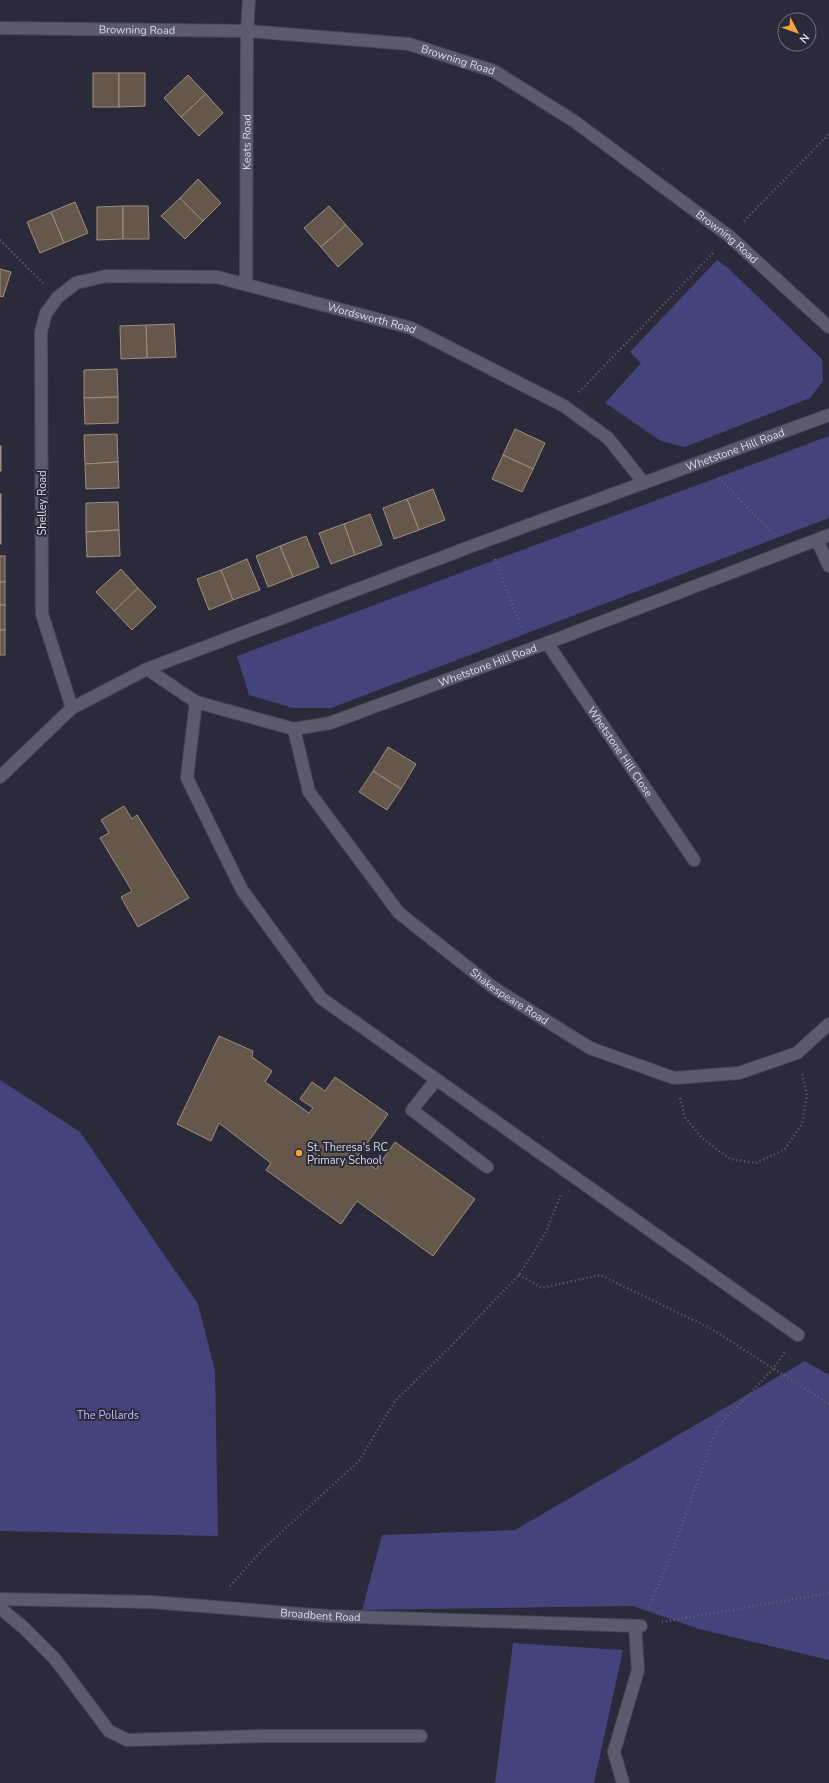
<svg xmlns="http://www.w3.org/2000/svg" width="829" height="1783" viewBox="0 0 829 1783" font-family="'Nunito Sans',sans-serif">
	<rect width="100%" height="100%" fill="#2a2a3a"/>
	<!-- green -->
	<g fill="#45437c">
		<path d="M717 260 727 267 822 359 823 381 810 398 685 447 661 441 605 403 641 363 630 352Z"/>
		<path d="M829 436V518L331 708H293L249 695 237 656Z"/>
		<path d="M0 1080 80 1132 198 1304 215 1371 218 1536 0 1531Z"/>
		<path d="M805 1361 829 1375V1660L699 1629 633 1606 362 1610 382 1535 515 1530Z"/>
		<path d="M513 1643 623 1650 594 1783H495Z"/>
	</g>
	<!-- building -->
	<g fill="#65574a" stroke="#9f8f80">
		<rect x="93" y="73" width="26" height="34"/>
		<path d="M119 73H145V106L119 107Z"/>
		<path d="M188 75 206 94 181 117 164 98Z"/>
		<path d="M206 94 223 113 199 136 181 117Z"/>
		<path d="M198 179 221 203 203 221 180 198Z"/>
		<path d="M180 198 203 221 185 239 161 216Z"/>
		<path d="M75 202 88 233 64 243 51 212Z"/>
		<path d="M123 206V239L97 240V207Z"/>
		<path d="M123 206H148L149 239H123Z"/>
		<path d="M329 206 346 225 321 247 304 228Z"/>
		<path d="M51 212 64 243 40 253 27 222Z"/>
		<path d="M346 225 363 244 338 267 321 247Z"/>
		<path d="M0 269 11 272 3 297 0 296Z"/>
		<path d="M174 324 176 357 147 358 146 325Z"/>
		<path d="M146 325 147 358 121 359 120 326Z"/>
		<path d="M117 369 118 397 84 398V370Z"/>
		<path d="M118 397V423L85 424 84 398Z"/>
		<path d="M515 429 545 443 533 469 503 455Z"/>
		<path d="M117 434 118 462 85 464 84 435Z"/>
		<rect x="0" y="446" width="1" height="25"/>
		<path d="M503 455 533 469 522 492 492 479Z"/>
		<path d="M118 462 119 488 86 489 85 464Z"/>
		<path d="M433 489 445 520 419 530 407 499Z"/>
		<rect x="0" y="494" width="1" height="25"/>
		<path d="M407 499 419 530 394 539 383 508Z"/>
		<path d="M118 502 119 530 86 532V503Z"/>
		<path d="M370 514 382 545 355 555 344 524Z"/>
		<rect x="0" y="519" width="1" height="25"/>
		<path d="M344 524 355 555 331 564 319 533Z"/>
		<path d="M119 530 120 556 87 557 86 532Z"/>
		<path d="M306 536 319 567 293 577 280 546Z"/>
		<path d="M280 546 293 577 268 587 256 556Z"/>
		<rect x="0" y="556" width="5" height="26"/>
		<path d="M247 559 260 590 233 600 221 570Z"/>
		<path d="M121 569 138 588 114 611 96 592Z"/>
		<path d="M221 570 233 600 209 610 197 579Z"/>
		<rect x="0" y="582" width="5" height="23"/>
		<path d="M138 588 156 607 132 630 114 611Z"/>
		<rect x="0" y="605" width="5" height="25"/>
		<rect x="0" y="630" width="5" height="25"/>
		<path d="M388 747 416 764 401 789 373 771Z"/>
		<path d="M373 771 401 789 387 810 359 792Z"/>
		<path d="M124 806 132 819 137 815 189 898 138 927 121 897 132 891 100 838 109 833 101 820Z"/>
		<path d="M219 1036 253 1051 252 1057 272 1071 265 1082 309 1113 313 1108 300 1099 312 1082 325 1091 335 1077 388 1114 358 1156 376 1169 395 1142 475 1199 433 1256 357 1201 341 1224 266 1170 271 1163 219 1123 211 1141 177 1124Z"/>
	</g>
	<g fill="none" stroke-linecap="round" stroke-linejoin="round">
		<defs>
			<g id="lane">
				<path d="M196 702 187 778 242 890 321 998 798 1335"/>
				<path d="M436 1080 412 1110 487 1167"/>
				<path d="M0 1608 23 1627 55 1659 109 1731 127 1740 265 1736H421"/>
				<path d="M623 1783 614 1752 638 1670 635 1626"/>
			</g>
			<g id="street">
				<path id="s1" d="M0 28 247 31 409 44 494 71 574 121 729 236 829 327"/>
				<path id="s2" d="M246 284 247 31 249 0"/>
				<path d="M817 540 829 566"/>
				<path id="s3" d="M547 643 694 860"/>
				<path id="s4" d="M147 669 196 702 294 729 330 723 547 643 829 535"/>
				<path id="s5" d="M72 708 42 614 41 332 46 313 58 297 76 283 106 276 217 277 411 328 564 406 608 438 644 483"/>
				<path id="s6" d="M294 729 309 792 399 913 494 988 590 1048 674 1078 739 1073 797 1053 829 1024"/>
				<path id="s7" d="M0 777 72 708 147 669 488 540 829 415"/>
				<path id="s8" d="M0 1599 151 1602 328 1616 641 1626"/>
			</g>
		</defs>
		<!-- lane casing -->
		<use href="#lane" stroke="#474754" stroke-width="14"/>
		<!-- street casing -->
		<use href="#street" stroke="#474754" stroke-width="14"/>
		<!-- path -->
		<g stroke="#626270" stroke-width="2.5" stroke-dasharray="1 3" stroke-linecap="butt">
			<path d="M744 221 829 134"/>
			<path d="M0 240 43 283"/>
			<path d="M579 392 714 252"/>
			<path d="M719 478 772 533"/>
			<path d="M495 559 522 629"/>
			<path d="M680 1098 685 1117 702 1138 730 1159 756 1163 785 1149 802 1124 807 1095 802 1073"/>
			<path d="M519 1275 542 1288 600 1275 710 1328 829 1404"/>
			<path d="M230 1586 263 1549 359 1461 395 1401 453 1344 519 1275 545 1234 561 1194"/>
			<path d="M649 1607 671 1555 717 1428 773 1369 785 1352"/>
			<path d="M662 1622 829 1593"/>
		</g>
		<!-- lane -->
		<use href="#lane" stroke="#5b5b6d" stroke-width="12"/>
		<!-- street -->
		<use href="#street" stroke="#5b5b6d" stroke-width="12"/>
	</g>
	<!-- markers -->
	<circle fill="#f5a345" stroke="#2a2a3a" stroke-width="1.5" cx="299" cy="1153" r="4"/>
	<g text-anchor="middle" dominant-baseline="central" stroke-width="4" stroke-linejoin="round" paint-order="stroke">
		<!-- street labels -->
		<g font-size="11" fill="#dadbe5" stroke="#2a2a3a">
			<text stroke="none"><textPath href="#s1" startOffset="137">Browning Road</textPath></text>
			<text stroke="none"><textPath href="#s1" startOffset="461">Browning Road</textPath></text>
			<text stroke="none"><textPath href="#s2" startOffset="142">Keats Road</textPath></text>
			<text stroke="none"><textPath href="#s1" startOffset="785">Browning Road</textPath></text>
			<text stroke="none"><textPath href="#s5" startOffset="745">Wordsworth Road</textPath></text>
			<text stroke="none"><textPath href="#s7" startOffset="812">Whetstone Hill Road</textPath></text>
			<text transform="translate(42 503) rotate(-90)">Shelley Road</text>
			<text stroke="none"><textPath href="#s4" startOffset="365">Whetstone Hill Road</textPath></text>
			<text stroke="none"><textPath href="#s3" startOffset="131">Whetstone Hill Close</textPath></text>
			<text stroke="none"><textPath href="#s6" startOffset="354">Shakespeare Road</textPath></text>
			<text stroke="none"><textPath href="#s8" startOffset="321">Broadbent Road</textPath></text>
		</g>
		<!-- poi labels -->
		<g font-size="11" fill="#dadbe5" stroke="#2a2a3a" text-anchor="start">
			<text x="307" y="1147">St. Theresa's RC<tspan x="307" dy="13">Primary School</tspan></text>
		</g>
		<!-- park labels -->
		<g font-size="11" fill="#bbbcfb" stroke="#2a2a3a">
			<text x="108" y="1415">The Pollards</text>
		</g>
	</g>
	<!-- north arrow -->
	<g transform="translate(797 32) rotate(131)"><circle r="19" fill="#2a2a3a" stroke="#70717e"/>
	<path d="M0-3L7 15L0 10L-7 15Z" fill="#f5a345"/>
	<text y="-6" font-size="11" font-weight="bold" text-anchor="middle" fill="#dadbe5">N</text>
	</g>
</svg>
